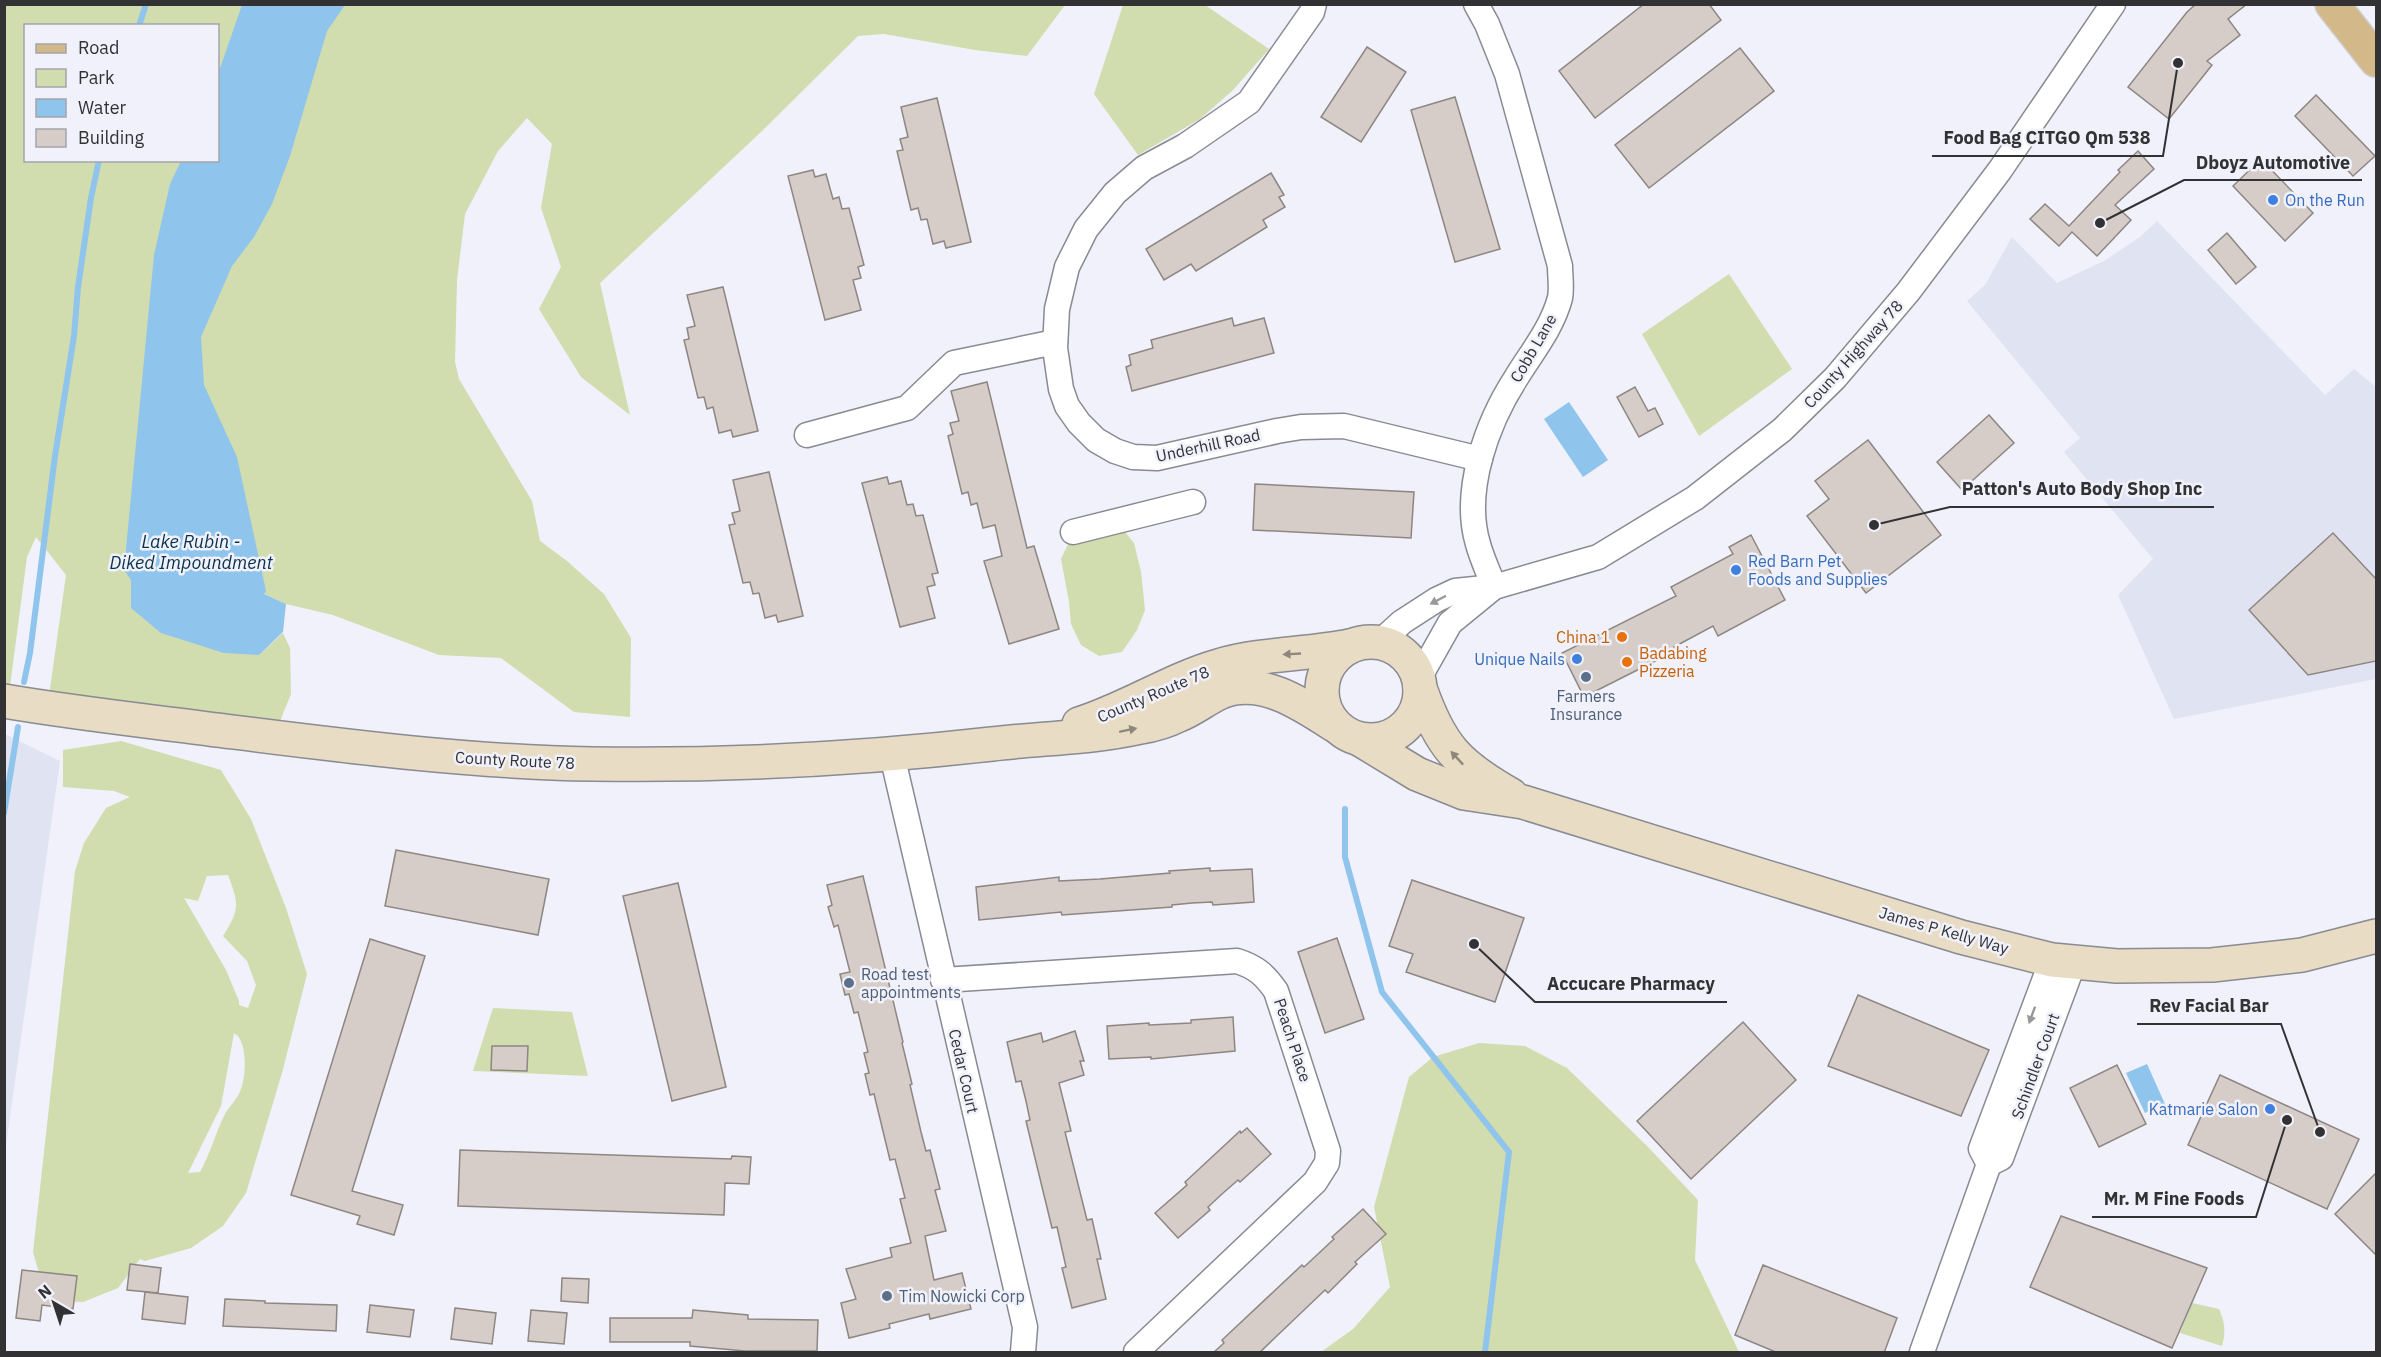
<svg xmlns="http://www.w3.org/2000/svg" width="2381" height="1357" viewBox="0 0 2381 1357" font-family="'IBM Plex Sans',sans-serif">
	<rect width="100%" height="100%" fill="#f0f1fa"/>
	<!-- built -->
	<g fill="#e0e3f1">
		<path d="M2157 221 2325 395 2354 369 2376 387V679L2174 719 2118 595 2153 559 2064 452 2080 438 1967 301 1985 285 2012 237 2057 283 2104 261 2140 237Z"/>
		<path d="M5 734 60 761 5 1152Z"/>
	</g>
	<!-- green -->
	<g fill="#d1dcaf" fill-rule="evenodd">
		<path d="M4 5H1065L1027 56 975 50 884 34 858 36 761 132 600 283 630 415 581 377 539 309 561 267 541 208 552 144 527 118 498 151 465 214 457 280 455 362 459 379 532 501 540 541 567 561 604 594 631 638 630 717 574 712 501 658 439 655 333 615 286 604 251 588 259 655 283 633 290 648 291 694 280 721 49 696 66 575 36 537 27 557 10 686 5 685ZM26 26H218V160H26Z"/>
		<path d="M1123 5H1205L1269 49 1233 90 1200 119 1138 155 1094 94Z"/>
		<path d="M1729 274 1792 369 1699 436 1642 334Z"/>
		<path d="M1120 526 1134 543 1141 572 1145 610 1137 630 1122 652 1099 656 1081 645 1071 624 1069 602 1061 559 1076 527Z"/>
		<path d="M121 741 221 770 251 819 286 908 307 974 282 1073 246 1193 223 1226 191 1248 145 1261 140 1259 118 1288 83 1302 57 1301 41 1280 33 1252 75 871 84 843 106 808 130 797 114 791 63 787V750ZM228 875C239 904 240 909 223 936L247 961 256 985 248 1008 239 1005V1001L226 970 184 898 198 901 207 876ZM234 1033C248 1040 246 1076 241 1089 238 1099 228 1107 224 1116 215 1135 210 1154 200 1172L188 1173 221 1106Z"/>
		<path d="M493 1008 572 1012 588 1076 473 1071Z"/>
		<path d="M1479 1043 1525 1046 1567 1068 1647 1146 1698 1200 1695 1260 1739 1352H1321L1353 1329 1390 1287 1374 1207 1409 1077 1433 1057Z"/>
		<path d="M2192 1303 2219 1309C2225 1323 2226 1332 2222 1346L2180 1333Z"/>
	</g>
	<!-- water -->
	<g fill="#8fc4ec">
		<path d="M242 5H345L327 31 290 156 272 204 254 237 232 266 201 337 204 385 237 457 266 591 264 594 286 604 283 632 259 655 224 653 161 633 131 608V580L124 570 154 255 170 184 181 161 218 160V74Z"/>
		<path d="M1569 402 1608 460 1583 477 1544 419Z"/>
		<path d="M2147 1064 2165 1104 2145 1113 2126 1073Z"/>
	</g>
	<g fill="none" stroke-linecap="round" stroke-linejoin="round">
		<!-- stream -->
		<g stroke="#8fc4ec" stroke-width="6">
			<path d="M139 26 146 4"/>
			<path d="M24 682 30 653 55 456 74 336 78 287 91 198 99 160"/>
			<path d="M1345 809V857L1382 992 1509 1152 1485 1352"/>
			<path d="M4 813 18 727"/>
		</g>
	</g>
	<!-- building -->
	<g fill="#d6cdc9" stroke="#8e8682" stroke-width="1.5">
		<path d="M1644 4H1709L1721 20 1595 118 1559 71Z"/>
		<path d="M2196 4H2247L2228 19 2240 35 2207 61 2212 65 2169 119 2128 87 2187 12Z"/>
		<path d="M1367 47 1406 72 1361 142 1321 117Z"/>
		<path d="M1740 48 1774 91 1649 188 1615 145Z"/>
		<path d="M2316 95 2375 156 2353 176 2295 116Z"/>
		<path d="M1455 97 1500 249 1455 262 1411 110Z"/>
		<path d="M937 98 971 242 946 248 944 241 933 244 927 219 921 220 918 208 911 210 897 151 903 150 900 139 908 137 901 107Z"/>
		<path d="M2138 151 2154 169 2115 205 2131 220 2097 256 2072 232 2059 246 2030 219 2045 204 2069 226 2120 172 2118 170Z"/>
		<path d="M2261 159 2313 213 2285 241 2233 186Z"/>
		<path d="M813 170 815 177 826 174 833 199 839 197 842 209 849 208 864 265 858 267 861 278 853 280 861 310 825 320 788 176Z"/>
		<path d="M1271 173 1284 195 1279 197 1285 207 1263 220 1267 227 1196 271 1191 264 1164 280 1146 249Z"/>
		<path d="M2227 233 2256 267 2236 284 2208 250Z"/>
		<path d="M723 287 758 431 733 437 731 430 719 433 713 407 707 409 704 397 698 398 684 340 689 339 687 328 695 326 687 295Z"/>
		<path d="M1232 318 1234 326 1264 318 1274 353 1132 391 1126 367 1131 365 1129 355 1153 348 1151 340Z"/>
		<path d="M987 382 1027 548 1034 546 1059 629 1009 644 984 561 1002 556 995 525 983 528 977 503 971 505 968 492 962 494 948 436 953 434 950 423 959 421 951 391Z"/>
		<path d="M1635 387 1648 411 1655 408 1663 424 1639 437 1617 397Z"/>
		<path d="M1989 415 2014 443 1962 490 1937 462Z"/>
		<path d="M1868 440 1941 535 1866 593 1807 516 1829 499 1815 481Z"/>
		<path d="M769 472 803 616 778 622 776 615 765 618 759 593 753 594 750 582 743 583 729 525 735 524 732 513 740 511 733 480Z"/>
		<path d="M887 477 889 484 901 481 907 505 913 504 916 516 923 515 938 573 932 574 935 585 927 587 935 618 900 627 862 483Z"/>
		<path d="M1255 484 1414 492 1411 538 1253 530Z"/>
		<path d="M2333 533 2376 579V661L2308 675 2249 610Z"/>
		<path d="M1751 535 1785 600 1718 636 1713 626 1674 647 1675 651 1584 697 1562 653 1676 596 1671 587 1733 554 1729 547Z"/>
		<path d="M396 850 549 879 538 935 385 906Z"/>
		<path d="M1210 868V871L1252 869 1254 902 1213 905 1212 902 1192 903 1172 905V907L1062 915 1061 912 979 920 976 887 1059 877V881L1100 879 1170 873 1169 871Z"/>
		<path d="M863 876 903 1042 902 1043 912 1084 910 1085 921 1132 926 1151 930 1150 940 1189 935 1190 946 1231 925 1236 934 1280 962 1273 971 1309 930 1319 929 1314 889 1324 890 1328 849 1338 841 1303 856 1299 846 1269 892 1257 890 1248 911 1243 900 1199 905 1198 895 1159 890 1160 874 1094 870 1095 865 1074 869 1073 864 1053 868 1052 858 1012 854 1013 849 994 845 995 840 974 850 972 838 925 834 927 828 907 832 905 827 885Z"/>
		<path d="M1412 880 1524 918 1495 1002 1406 972 1413 954 1389 946Z"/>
		<path d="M678 883 726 1087 672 1101 623 896Z"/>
		<path d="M1337 938 1364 1019 1325 1033 1298 952Z"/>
		<path d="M370 939 425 956 352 1191 403 1205 394 1235 357 1224 360 1216 291 1195Z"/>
		<path d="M1858 995 1989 1050 1961 1116 1828 1066Z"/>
		<path d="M1233 1017 1235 1051 1151 1059V1057L1109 1059 1107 1026 1149 1023V1025L1191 1023V1020Z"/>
		<path d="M1743 1022 1796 1080 1691 1179 1637 1121Z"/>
		<path d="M1075 1031 1084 1061H1080L1084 1075 1059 1083 1071 1131 1065 1132 1087 1220 1092 1219 1101 1259H1097L1106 1299 1072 1308 1062 1268 1066 1267 1057 1227 1052 1228 1026 1121 1030 1120 1026 1101 1021 1081 1016 1082 1007 1042 1041 1033 1043 1042Z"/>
		<path d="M492 1046H528L527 1071 491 1070Z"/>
		<path d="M2117 1065 2146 1124 2099 1147 2070 1088Z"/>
		<path d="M2220 1075 2359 1139 2327 1209 2188 1145Z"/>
		<path d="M1247 1128 1271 1154 1240 1182 1238 1180 1222 1194 1208 1207 1210 1210 1178 1238 1155 1213 1187 1185 1185 1182 1240 1131 1241 1133Z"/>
		<path d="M460 1150 731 1159 732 1156 751 1157 749 1184 725 1183 724 1215 458 1206Z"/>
		<path d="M2376 1173V1255L2335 1214Z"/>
		<path d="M1363 1209 1386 1234 1355 1262 1357 1264 1328 1293 1325 1290 1259 1353H1213L1224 1343 1222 1340 1302 1265 1304 1267 1318 1254 1334 1239 1332 1237Z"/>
		<path d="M2061 1216 2207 1268 2172 1348 2030 1287Z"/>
		<path d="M130 1264 161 1268 158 1293 127 1290Z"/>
		<path d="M1763 1265 1897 1318 1884 1353H1778L1735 1335Z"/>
		<path d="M22 1270 77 1276 73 1309 42 1305 40 1321 16 1318Z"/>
		<path d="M562 1278 589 1279 588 1303 561 1301Z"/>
		<path d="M145 1292 188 1297 185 1324 142 1319Z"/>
		<path d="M225 1299 265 1301V1303L337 1305 336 1331 223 1326Z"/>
		<path d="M370 1305 414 1310 410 1337 367 1332Z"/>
		<path d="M455 1308 496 1313 492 1344 451 1339Z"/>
		<path d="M531 1310 567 1313 564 1344 528 1341Z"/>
		<path d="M693 1310 748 1315V1319L818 1320 817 1351H745L690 1346V1342H610V1318H692Z"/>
	</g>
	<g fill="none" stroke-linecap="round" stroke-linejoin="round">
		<defs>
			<g id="street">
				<path d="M1314 4 1312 12 1249 102 1185 146 1144 168 1115 193 1086 229 1067 267 1057 309 1055 348 1061 389 1067 406 1079 423 1096 440 1115 451 1133 457 1157 458 1277 431 1301 427 1344 426 1480 459"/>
				<path d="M1476 4 1487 24 1507 74 1560 266C1560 276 1562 288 1560 298 1552 328 1532 352 1516 378 1487 423 1462 491 1478 544 1482 559 1489 573 1494 587"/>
				<path d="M807 435 907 408 954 363 1055 342"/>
				<path d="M1073 532 1193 502"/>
				<path d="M1380 642 1402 622 1436 600 1455 591 1494 587 1598 557 1695 498 1782 430 1835 378 1908 292 2000 170 2113 4"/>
				<path d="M1419 678 1450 623 1494 587"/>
				<path d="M892 755 1025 1327 1023 1352"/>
				<path d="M943 980 1237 961C1256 967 1265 975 1276 991L1328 1151 1327 1163 1315 1182 1136 1352"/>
				<path d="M1989 1164 1981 1149 2052 960"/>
				<path d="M1922 1352 1989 1164 2001 1158 2074 962"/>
			</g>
			<g id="secondary">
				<circle cx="1371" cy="691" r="49"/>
				<path d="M1420 688C1440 746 1458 765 1511 795"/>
				<path d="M4 701C80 714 157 722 233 732 352 747 472 762 592 764 726 766 860 759 992 744 1042 738 1092 738 1141 727 1154 725 1167 721 1179 715 1194 709 1207 698 1221 692 1261 676 1302 704 1334 725"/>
				<path d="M1079 724C1127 709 1170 680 1218 666 1261 653 1306 655 1350 646"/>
				<path d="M1361 740 1417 774 1464 793 1523 802 1961 937 2052 960 2117 966 2212 965 2302 955 2376 936"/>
			</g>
			<path id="primary" d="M2332 4 2376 60"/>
		</defs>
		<!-- street casing -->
		<use href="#street" stroke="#898a92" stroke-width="27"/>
		<!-- secondary casing -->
		<use href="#secondary" stroke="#898a92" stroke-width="36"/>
		<!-- primary casing -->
		<use href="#primary" stroke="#cececf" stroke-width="36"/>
		<!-- street -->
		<use href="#street" stroke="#fff" stroke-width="24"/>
		<!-- secondary -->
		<use href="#secondary" stroke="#e9dcc4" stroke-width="33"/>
		<!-- primary -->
		<use href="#primary" stroke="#d3b989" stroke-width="33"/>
	</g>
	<!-- one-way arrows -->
	<defs><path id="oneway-solid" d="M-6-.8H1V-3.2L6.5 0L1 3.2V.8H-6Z" transform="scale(1.5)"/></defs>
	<g fill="#98989a">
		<use href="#oneway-solid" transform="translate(1438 600) rotate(152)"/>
		<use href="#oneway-solid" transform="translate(2032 1015) rotate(110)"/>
	</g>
	<g fill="#8e877c">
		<use href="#oneway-solid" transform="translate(1292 654) rotate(177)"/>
		<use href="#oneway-solid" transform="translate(1128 730) rotate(-12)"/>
		<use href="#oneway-solid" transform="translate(1457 758) rotate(-133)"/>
	</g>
	<!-- markers -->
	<g fill="#3f7fe0" stroke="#f0f1fa" stroke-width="2">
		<circle cx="2273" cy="200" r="6"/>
		<circle cx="1736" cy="570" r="6"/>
		<circle cx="1577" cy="659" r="6"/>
		<circle cx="2270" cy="1109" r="6"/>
	</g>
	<g fill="#e8710a" stroke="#f0f1fa" stroke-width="2">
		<circle cx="1622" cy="637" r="6"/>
		<circle cx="1627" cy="662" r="6"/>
	</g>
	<g fill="#5c6f8a" stroke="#f0f1fa" stroke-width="2">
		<circle cx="1586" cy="677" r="6"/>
		<circle cx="849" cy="983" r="6"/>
		<circle cx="887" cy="1296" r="6"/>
	</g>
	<g text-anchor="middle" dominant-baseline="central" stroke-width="5" stroke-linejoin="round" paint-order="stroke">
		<!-- shop labels -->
		<g font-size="16" fill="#366cbe" stroke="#f0f1fa" text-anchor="start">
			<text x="2285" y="200">On the Run</text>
			<text x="1748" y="561">Red Barn Pet<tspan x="1748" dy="18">Foods and Supplies</tspan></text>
			<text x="1565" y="659" text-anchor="end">Unique Nails</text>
			<text x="2258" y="1109" text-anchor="end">Katmarie Salon</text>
		</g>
		<!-- street labels -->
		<g font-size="16" fill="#323235" stroke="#f0f1fa">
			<text transform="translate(1533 348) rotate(-60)">Cobb Lane</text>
			<text transform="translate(1853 354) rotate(-48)">County Highway 78</text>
			<text transform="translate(1208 445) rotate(-12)">Underhill Road</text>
			<text transform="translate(1153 694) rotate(-23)">County Route 78</text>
			<text transform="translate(515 760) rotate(3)">County Route 78</text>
			<text transform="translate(1944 930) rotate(16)">James P Kelly Way</text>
			<text transform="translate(1293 1040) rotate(72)">Peach Place</text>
			<text transform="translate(2035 1066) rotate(-70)">Schindler Court</text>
			<text transform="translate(964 1071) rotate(77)">Cedar Court</text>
		</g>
		<!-- food labels -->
		<g font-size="16" fill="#c56008" stroke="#f0f1fa" text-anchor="end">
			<text x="1610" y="637">China 1</text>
			<text x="1639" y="653" text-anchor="start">Badabing<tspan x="1639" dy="18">Pizzeria</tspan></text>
		</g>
		<!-- service labels -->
		<g font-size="16" fill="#4e5e75" stroke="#f0f1fa" text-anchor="start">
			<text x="1586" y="696" text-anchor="middle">Farmers<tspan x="1586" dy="18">Insurance</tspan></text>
			<text x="861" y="974">Road test<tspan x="861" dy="18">appointments</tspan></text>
			<text x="899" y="1296">Tim Nowicki Corp</text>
		</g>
		<!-- water labels -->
		<g font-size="18" font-style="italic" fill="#08324d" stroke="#f0f1fa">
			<text x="191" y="541">Lake Rubin -<tspan x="191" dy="21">Diked Impoundment</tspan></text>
		</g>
	</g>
	<!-- callouts -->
	<path fill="none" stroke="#323235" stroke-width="2" d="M2178 63L2163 156H1932M2100 223L2184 180H2362M1874 525L1950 507H2214M1474 944L1535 1002H1727M2320 1132L2281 1024H2137M2287 1120L2256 1217H2092"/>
	<g fill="#323235" stroke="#f0f1fa" stroke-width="2">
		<circle cx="2178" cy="63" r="6"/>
		<circle cx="2100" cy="223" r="6"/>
		<circle cx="1874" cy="525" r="6"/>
		<circle cx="1474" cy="944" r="6"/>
		<circle cx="2320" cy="1132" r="6"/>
		<circle cx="2287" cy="1120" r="6"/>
	</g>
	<g font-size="18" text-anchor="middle" font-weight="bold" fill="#323235" stroke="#f0f1fa" stroke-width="5" stroke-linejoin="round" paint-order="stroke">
		<text x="2047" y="144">Food Bag CITGO Qm 538</text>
		<text x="2273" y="169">Dboyz Automotive</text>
		<text x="2082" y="495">Patton's Auto Body Shop Inc</text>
		<text x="1631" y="990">Accucare Pharmacy</text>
		<text x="2209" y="1012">Rev Facial Bar</text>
		<text x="2174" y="1205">Mr. M Fine Foods</text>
	</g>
	<!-- border -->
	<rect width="2381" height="1357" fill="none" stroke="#323235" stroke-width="12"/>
	<!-- legend -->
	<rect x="24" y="24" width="195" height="138" fill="#f0f1fa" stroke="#a4a5ab" stroke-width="1.5"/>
	<rect x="36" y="44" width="30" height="9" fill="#d3b989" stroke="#a4a5ab" stroke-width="1.5"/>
	<text x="78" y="54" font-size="18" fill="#323235">Road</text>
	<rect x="36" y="69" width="30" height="18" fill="#d1dcaf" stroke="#a4a5ab" stroke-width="1.5"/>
	<text x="78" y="84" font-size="18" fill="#323235">Park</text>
	<rect x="36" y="99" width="30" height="18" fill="#8fc4ec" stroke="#a4a5ab" stroke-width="1.5"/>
	<text x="78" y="114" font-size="18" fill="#323235">Water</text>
	<rect x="36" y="129" width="30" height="18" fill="#d6cdc9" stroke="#a4a5ab" stroke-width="1.5"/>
	<text x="78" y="144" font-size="18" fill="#323235">Building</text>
	<!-- north arrow -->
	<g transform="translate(54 1303) rotate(321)" stroke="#f0f1fa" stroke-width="4.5" paint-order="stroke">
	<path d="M0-4.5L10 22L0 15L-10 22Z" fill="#323235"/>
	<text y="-9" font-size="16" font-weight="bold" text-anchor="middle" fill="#323235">N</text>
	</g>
</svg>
